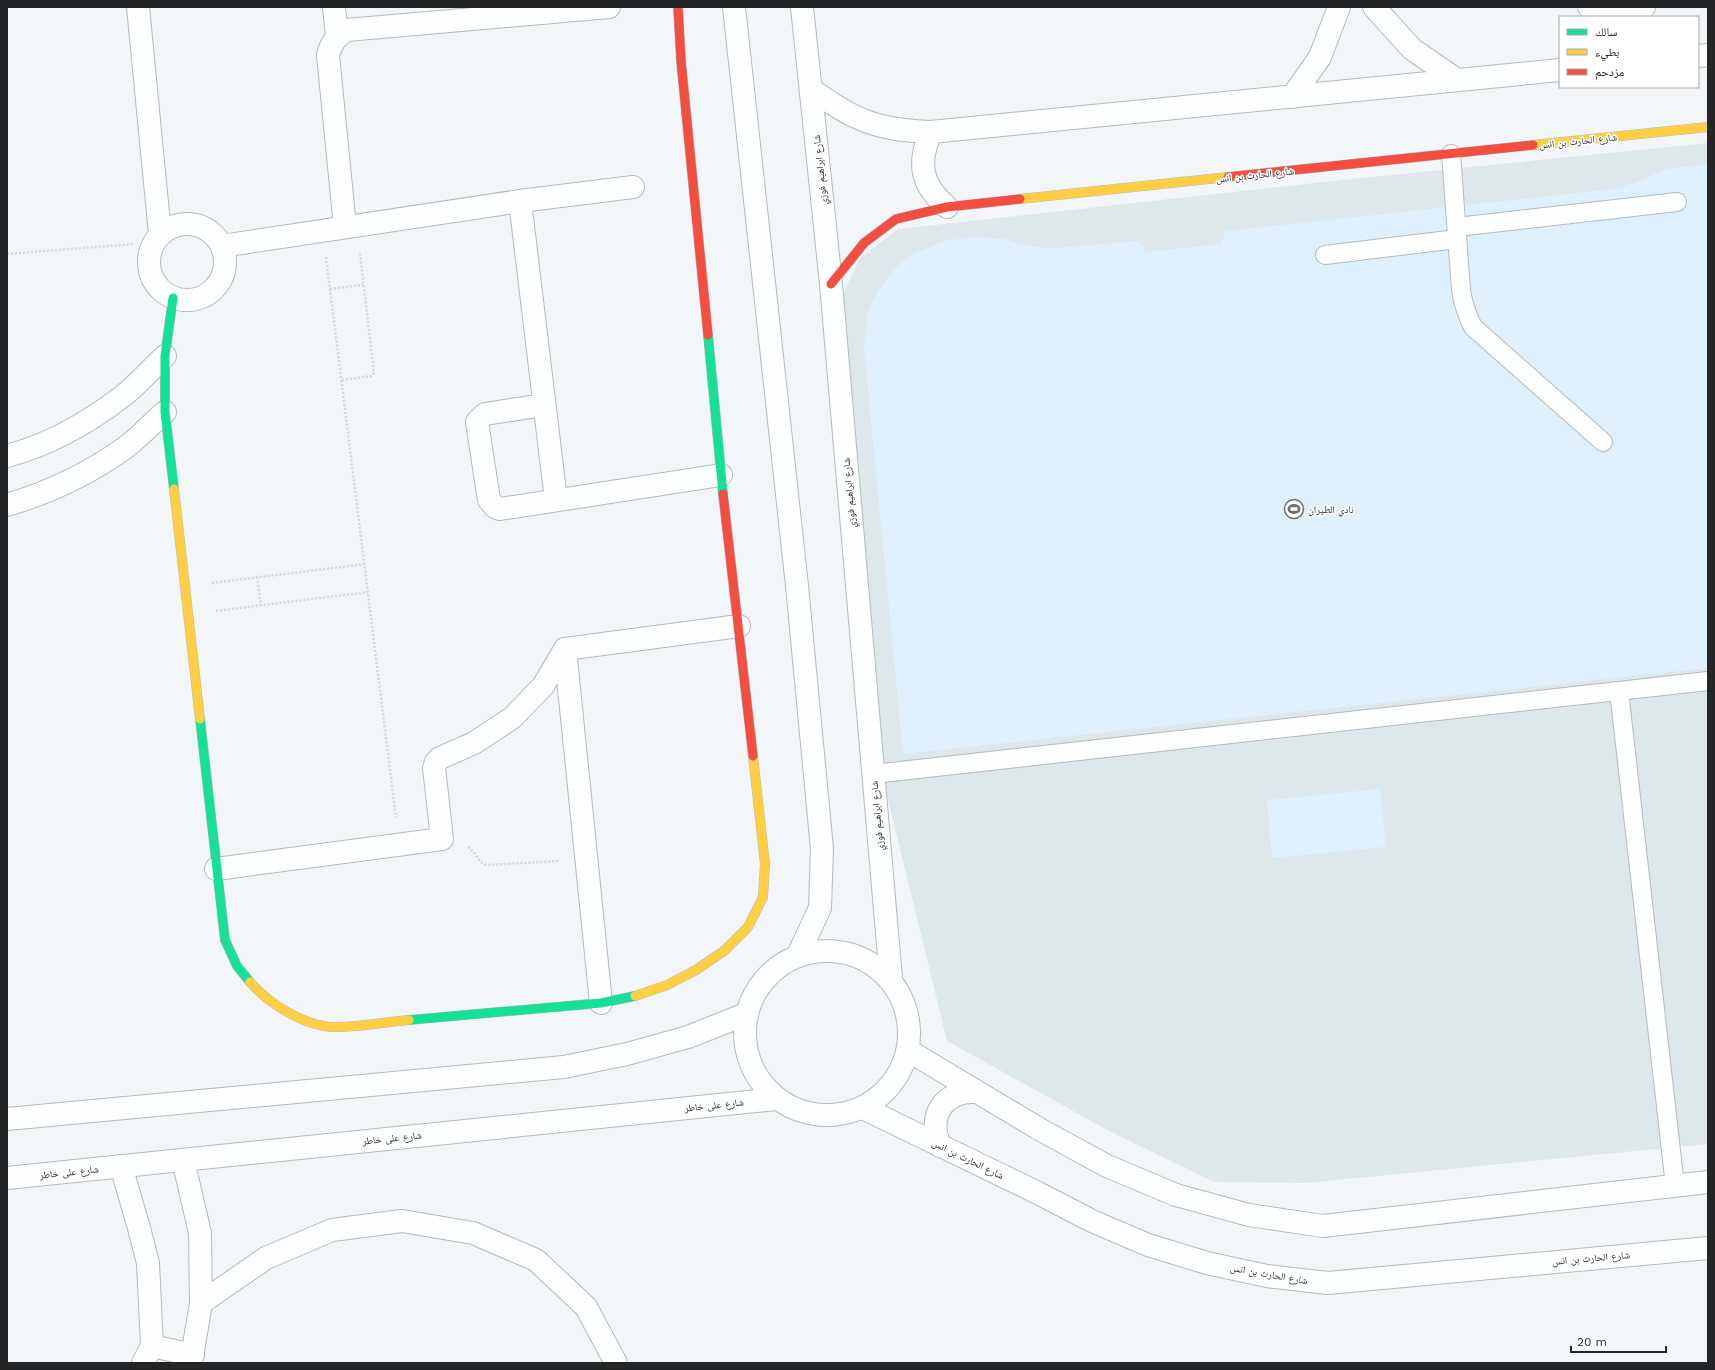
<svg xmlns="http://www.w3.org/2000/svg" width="1715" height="1370" viewBox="0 0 1715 1370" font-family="'Work Sans','Noto Naskh Arabic',sans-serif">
	<rect width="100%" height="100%" fill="#f3f6f8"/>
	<!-- built -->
	<path fill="#dee7ea" d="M1708 143V1144L1305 1183 1214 1182 1109 1131 947 1041 885 787 839 302 860 258 898 229 1342 180Z"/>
	<!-- garden -->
	<g fill="#ddf0fb">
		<path d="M1708 164V668L903 754 864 349 867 314 877 292 897 266 915 253 943 241 972 237 1005 239 1030 246 1051 248 1139 241 1146 252 1221 244 1226 231 1614 189 1637 182 1666 169Z"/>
		<path d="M1380 789 1386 847 1272 858 1267 800Z"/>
	</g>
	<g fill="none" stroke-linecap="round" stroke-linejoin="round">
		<defs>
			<g id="lane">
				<path d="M1451 154 1461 290C1463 304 1467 315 1473 327L1603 442"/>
				<path d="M1457 227 1677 202"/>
				<path d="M1325 255 1457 239"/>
				<path d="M1619 691 1675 1186"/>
				<path d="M873 774 1708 681"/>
			</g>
			<g id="street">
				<path d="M138 7 160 234"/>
				<path d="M334 7 337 36"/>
				<path d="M734 7 797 586 822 849 820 908 798 955"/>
				<path d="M802 7 831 284 891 979"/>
				<path d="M1374 7 1412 49 1457 80"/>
				<path d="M1589 7 1613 12 1644 7"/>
				<path d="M1698 56 1708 55"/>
				<path d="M812 90C825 99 839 109 854 116 878 128 904 131 931 132L1560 70"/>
				<path d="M1292 97 1320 57 1339 7"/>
				<path d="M931 132C917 163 921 185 947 207"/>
				<path d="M520 201 556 500"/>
				<circle cx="187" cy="262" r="38"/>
				<path d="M345 227 328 55C331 43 336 37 347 30L609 7"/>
				<path d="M222 246 520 201 633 187"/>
				<path d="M544 405 485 414 477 422 489 500 495 507 500 509 721 475"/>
				<path d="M7 456C49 445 89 422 123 396 138 384 151 369 165 356"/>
				<path d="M7 505C51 492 89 474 126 447 140 437 152 423 165 412"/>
				<path d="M565 649 601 1003"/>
				<path d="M216 869 442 839 434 768 436 762 440 758 474 743 512 718 543 686 565 649 739 626"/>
				<circle cx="827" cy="1033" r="82"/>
				<path d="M909 1051 1041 1130 1107 1166 1176 1195 1249 1215 1323 1226 1708 1182"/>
				<path d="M863 1108 1038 1193 1092 1221 1148 1245 1207 1263 1267 1276 1328 1283 1708 1248"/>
				<path d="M7 1119 564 1067 627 1054 688 1037 746 1014"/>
				<path d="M940 1146C927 1115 944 1090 977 1092"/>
				<path d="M183 1160 200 1233 201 1303 191 1363"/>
				<path d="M121 1166 139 1228 148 1263 152 1346 143 1363"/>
				<path d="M7 1178 776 1099"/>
				<path d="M201 1303 266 1258 332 1230 402 1221 473 1233 536 1260 586 1307 616 1363"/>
				<path d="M152 1346 193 1355"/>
			</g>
			<g id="fast">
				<path d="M173 298 165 356V412L174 489"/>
				<path d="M708 335 723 494"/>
				<path d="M200 719 225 940 237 966 250 982"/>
				<path d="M409 1020 601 1003 635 996"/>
			</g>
			<g id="slow">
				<path d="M1533 145 1708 127"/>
				<path d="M1020 199 1228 177"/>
				<path d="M174 489 200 719"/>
				<path d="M250 982C269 1004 306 1027 335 1027 360 1027 385 1022 409 1020"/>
				<path d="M635 996 667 985 696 970 724 951 748 927 763 897 765 864 753 756"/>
			</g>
			<g id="jam">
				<path d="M678 7 681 61 708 335"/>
				<path d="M1228 177 1533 145"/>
				<path d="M831 284 864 243 896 219 947 207 1020 199"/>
				<path d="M723 494 753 756"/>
			</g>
		</defs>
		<!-- lane casing -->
		<use href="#lane" stroke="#b6b9ba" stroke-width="20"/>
		<!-- street casing -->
		<use href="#street" stroke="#b6b9ba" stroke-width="24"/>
		<!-- fast casing -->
		<use href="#fast" stroke="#b6b9ba" stroke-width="10"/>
		<!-- slow casing -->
		<use href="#slow" stroke="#b6b9ba" stroke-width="10"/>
		<!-- jam casing -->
		<use href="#jam" stroke="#b6b9ba" stroke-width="10"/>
		<!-- path -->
		<g stroke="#d6d7d8" stroke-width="2.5" stroke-dasharray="2 2" stroke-linecap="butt">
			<path d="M7 254 134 244"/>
			<path d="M326 257 396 818"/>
			<path d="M330 289 363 285"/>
			<path d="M342 380 372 376 374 373 360 253"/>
			<path d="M257 577 261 605"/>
			<path d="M212 583 365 564"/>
			<path d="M216 611 368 592"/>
			<path d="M468 847C476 852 478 863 487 865L559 861"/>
		</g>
		<!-- lane -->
		<use href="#lane" stroke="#fdfefe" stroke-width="18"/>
		<!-- street -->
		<use href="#street" stroke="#fdfefe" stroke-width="22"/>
		<!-- fast -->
		<use href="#fast" stroke="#16e098" stroke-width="9"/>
		<!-- slow -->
		<use href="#slow" stroke="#ffcf43" stroke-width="9"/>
		<!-- jam -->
		<use href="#jam" stroke="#f24e42" stroke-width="9"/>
	</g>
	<!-- icons -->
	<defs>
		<symbol id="stadium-ring" viewBox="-11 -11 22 22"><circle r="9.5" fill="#fff" stroke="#6c6e70" stroke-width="1.5"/><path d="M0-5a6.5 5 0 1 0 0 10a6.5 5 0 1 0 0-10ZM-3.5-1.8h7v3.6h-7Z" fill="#6c6e70"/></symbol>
	</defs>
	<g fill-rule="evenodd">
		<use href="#stadium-ring" x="1283" y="498" width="22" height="22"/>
	</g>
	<g text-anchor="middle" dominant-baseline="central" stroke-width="3" stroke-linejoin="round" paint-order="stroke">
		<!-- street labels -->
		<g font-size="10" fill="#232526" stroke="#fff">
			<text transform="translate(1578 141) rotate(-6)">شارع الحارث بن انس</text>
			<text transform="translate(820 170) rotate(-96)">شارع ابراهيم فوزي</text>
			<text transform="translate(1255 175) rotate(-6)">شارع الحارث بن انس</text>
			<text transform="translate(849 493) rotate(-95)">شارع ابراهيم فوزي</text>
			<text transform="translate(877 816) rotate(-95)">شارع ابراهيم فوزي</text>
			<text transform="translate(714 1105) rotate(-6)">شارع على خاطر</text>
			<text transform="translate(392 1138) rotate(-6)">شارع على خاطر</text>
			<text transform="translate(968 1159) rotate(26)">شارع الحارث بن انس</text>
			<text transform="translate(69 1172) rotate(-6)">شارع على خاطر</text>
			<text transform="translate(1591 1258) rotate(-5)">شارع الحارث بن انس</text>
			<text transform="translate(1269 1274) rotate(10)">شارع الحارث بن انس</text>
		</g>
		<!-- poi labels -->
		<g font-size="10" fill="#232526" stroke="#fff" text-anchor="start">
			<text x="1308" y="509">نادي الطيران</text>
		</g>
	</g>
	<!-- border -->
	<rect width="1715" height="1370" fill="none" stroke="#232526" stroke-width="16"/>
	<!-- legend -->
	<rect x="1559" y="16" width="140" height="72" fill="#ffffff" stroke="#a7a8a8"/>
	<rect x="1567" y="29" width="20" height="6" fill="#16e098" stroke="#a7a8a8"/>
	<text x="1595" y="36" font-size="12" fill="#232526">سالك</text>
	<rect x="1567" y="49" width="20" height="6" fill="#ffcf43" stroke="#a7a8a8"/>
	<text x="1595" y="56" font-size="12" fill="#232526">بطيء</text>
	<rect x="1567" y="69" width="20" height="6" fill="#f24e42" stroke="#a7a8a8"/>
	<text x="1595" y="76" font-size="12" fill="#232526">مزدحم</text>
	<!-- scale -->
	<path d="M1571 1346v6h95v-6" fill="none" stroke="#232526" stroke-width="2"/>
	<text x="1577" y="1346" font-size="12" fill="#232526" stroke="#ffffff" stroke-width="3" paint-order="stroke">20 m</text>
</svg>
